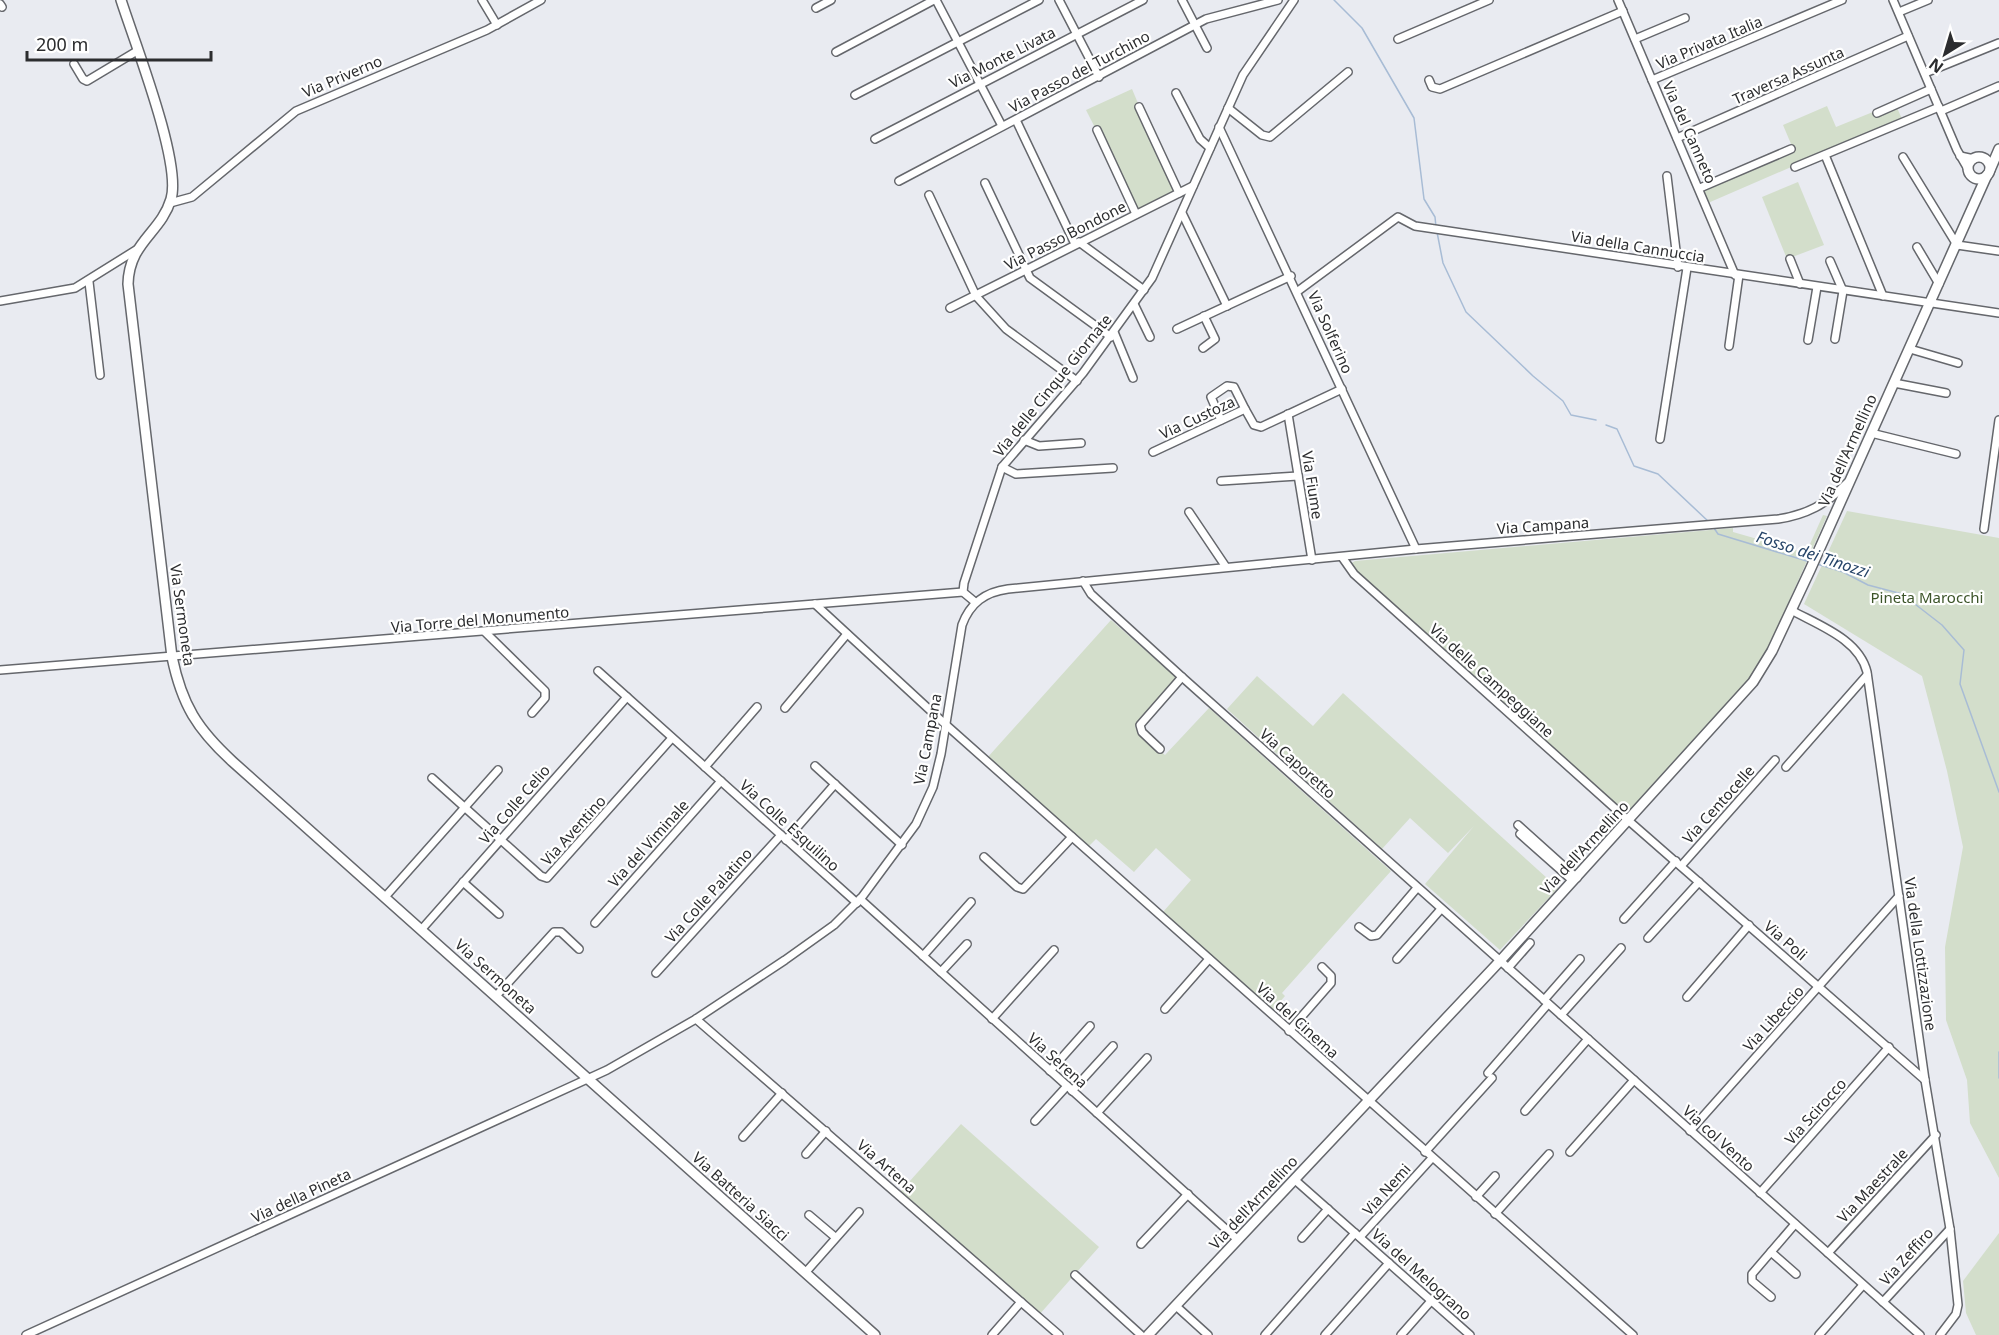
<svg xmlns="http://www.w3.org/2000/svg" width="1999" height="1335" viewBox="0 0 1999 1335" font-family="'Noto Sans',sans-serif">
	<rect width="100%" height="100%" fill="#e9ebf1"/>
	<!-- green -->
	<g fill="#d3decb">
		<path d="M1132 89 1176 193 1138 212 1086 110Z"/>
		<path d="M1895 103 1902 119 1708 203 1702 190 1794 151 1783 125 1827 106 1836 127Z"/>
		<path d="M1798 182 1824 245 1787 259 1762 197Z"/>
		<path d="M1847 511 1999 538V1178L1970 1123 1967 1080 1946 1020 1945 947 1963 847 1947 771 1922 676 1804 604Z"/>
		<path d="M1823 515 1827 516 1756 675 1627 815 1354 573 1350 564 1355 561 1733 528V532L1806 553Z"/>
		<path d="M1111 620 1178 679 1135 727 1165 755 1209 708 1391 871 1282 993 1285 996 1273 1010 1163 912 1191 880 1156 848 1134 872 1096 839 1087 848 987 758Z"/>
		<path d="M1257 676 1313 726 1343 693 1558 888 1500 950 1425 884 1474 826 1448 853 1410 818 1382 849 1227 709Z"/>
		<path d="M961 1124 1099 1247 1039 1315 900 1192Z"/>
		<path d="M1999 1233V1335H1976L1966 1313 1963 1281Z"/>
	</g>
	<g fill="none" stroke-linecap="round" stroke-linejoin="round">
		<!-- stream -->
		<g stroke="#a8bcd5" stroke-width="1.5">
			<path d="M1334 0 1362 28 1414 118 1424 199 1435 217 1436 227"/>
			<path d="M1437 232 1443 263 1466 312 1533 376 1563 401 1571 415 1596 420"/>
			<path d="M1606 425 1617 429 1634 466 1658 474 1709 522"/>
			<path d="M1714 528 1718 534 1810 562"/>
			<path d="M1817 564 1843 572 1868 585 1902 594 1942 625 1964 650 1960 684 1999 792"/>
			<path d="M1999 1052V1078"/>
		</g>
		<defs>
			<g id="street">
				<path d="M482 0 497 25"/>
				<path d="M936 0 1002 126"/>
				<path d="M1059 0 1099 77"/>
				<path d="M1182 0 1207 48"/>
				<path d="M1618 0 1735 275"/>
				<path d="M1893 0 1957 150 1968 169"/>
				<path d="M0 4 2 7"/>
				<path d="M816 8 831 0"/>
				<path d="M1899 12 1928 0"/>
				<path d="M1398 39 1489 0"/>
				<path d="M1635 39 1685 18"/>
				<path d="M836 52 934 0"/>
				<path d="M74 64 83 79 87 81 137 51"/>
				<path d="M1925 73 1999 43"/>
				<path d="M1429 80 1432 87 1440 89 1623 11"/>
				<path d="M1652 80 1842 0"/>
				<path d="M1176 93 1200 139 1210 148"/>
				<path d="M855 95 1039 0"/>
				<path d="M1139 107 1179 193"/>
				<path d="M1228 108 1262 135 1270 137 1348 72"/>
				<path d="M1941 111 1999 86"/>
				<path d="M1877 113 1931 89"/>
				<path d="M1016 120 1075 244"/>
				<path d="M1219 127 1416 549"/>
				<path d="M1097 130 1136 214"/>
				<path d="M1677 138 1908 36"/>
				<path d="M875 139 1143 0"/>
				<path d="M1825 155 1883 296"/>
				<path d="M1960 156 1974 159"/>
				<path d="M1903 157 1957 245 1999 251"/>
				<path d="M1795 167 1939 107"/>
				<path d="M1667 176 1678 267"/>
				<path d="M899 181 1206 19 1278 0"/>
				<path d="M985 183 1030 278 1111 337"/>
				<path d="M1700 188 1791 149"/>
				<path d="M929 195 976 296 1006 329 1077 381"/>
				<path d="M170 203 192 197 296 111 487 30 541 0"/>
				<path d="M1182 213 1227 306"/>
				<path d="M1079 242 1144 290"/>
				<path d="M1917 247 1939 284"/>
				<path d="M1790 259 1800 284"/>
				<path d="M1830 261 1843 291 1835 339"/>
				<path d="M89 282 100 375"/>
				<path d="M1298 291 1398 217 1415 226 1999 313"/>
				<path d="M0 301 75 288 136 250"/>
				<path d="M1134 304 1150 337"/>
				<path d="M950 308 1193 186"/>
				<path d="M1177 329 1291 276"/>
				<path d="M1114 332 1133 378"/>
				<path d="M1808 340 1817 287"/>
				<path d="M1729 346 1739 275"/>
				<path d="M1203 348 1215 339 1204 316"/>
				<path d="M1910 349 1958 363"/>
				<path d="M1894 383 1946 393"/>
				<path d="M1288 414 1312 560"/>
				<path d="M1221 420 1211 397 1227 386 1234 387 1245 409"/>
				<path d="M1871 433 1956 454"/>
				<path d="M1660 439 1687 268"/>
				<path d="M1024 440 1039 446 1081 443"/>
				<path d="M1153 452 1245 409 1254 425 1261 427 1342 389"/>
				<path d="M1002 467 1016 474 1113 468"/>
				<path d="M1221 481 1298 476"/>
				<path d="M1189 512 1226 567"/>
				<path d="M1984 529 1999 420"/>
				<path d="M1342 557 1354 574 1629 821 1925 1080"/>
				<path d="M1083 581 1091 594 1182 677 1920 1335"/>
				<path d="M975 602 963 592 964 583 1002 467 1083 373 1152 278 1243 75 1294 0"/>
				<path d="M815 604 945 724 1633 1335"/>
				<path d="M1791 610C1818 625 1859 639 1867 672L1925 1080 1950 1229 1958 1305 1956 1314 1940 1335"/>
				<path d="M485 632 545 691V698L532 713"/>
				<path d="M0 670 963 592"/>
				<path d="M598 671 857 903"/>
				<path d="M785 708 847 634"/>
				<path d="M1160 749 1142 732 1140 725 1182 677"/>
				<path d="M815 766 902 845"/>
				<path d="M705 767 757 707"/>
				<path d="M1786 767 1867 675"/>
				<path d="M432 778 541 876 547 878 672 738"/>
				<path d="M1518 825 1577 878"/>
				<path d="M1520 834 1573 881"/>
				<path d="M786 840 835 784"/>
				<path d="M984 857 1017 887 1023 889 1072 837"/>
				<path d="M1681 866 1775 760"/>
				<path d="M463 882 499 914"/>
				<path d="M385 897 498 770"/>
				<path d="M860 899 1238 1240"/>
				<path d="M1624 919 1676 861"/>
				<path d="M595 923 721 781"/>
				<path d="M1359 927 1371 936 1377 935 1417 888"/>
				<path d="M421 930 627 697"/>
				<path d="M1648 938 1699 882"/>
				<path d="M923 956 971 902"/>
				<path d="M1397 959 1441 909"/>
				<path d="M1508 968 1530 943"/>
				<path d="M941 972 967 944"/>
				<path d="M656 973 781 835"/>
				<path d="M496 996 554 932H561L579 949"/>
				<path d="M1687 997 1749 925"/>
				<path d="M1544 1000 1580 959"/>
				<path d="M1165 1009 1209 959"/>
				<path d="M1561 1015 1621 948"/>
				<path d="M696 1019 1059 1335"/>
				<path d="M992 1019 1054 950"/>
				<path d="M1289 1031 1331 983V976L1322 967"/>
				<path d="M1050 1071 1090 1026"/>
				<path d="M1488 1073 1548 1004"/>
				<path d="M1072 1091 1113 1046"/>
				<path d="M1525 1111 1588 1039"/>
				<path d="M1097 1113 1147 1058"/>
				<path d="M1035 1121 1067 1086"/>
				<path d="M1690 1131 1899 896"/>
				<path d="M743 1137 782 1093"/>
				<path d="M1425 1152 1492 1078"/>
				<path d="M1570 1152 1634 1080"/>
				<path d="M806 1154 826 1131"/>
				<path d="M1295 1180 1470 1335"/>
				<path d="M1760 1193 1889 1047"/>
				<path d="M1476 1197 1495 1176"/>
				<path d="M1495 1214 1549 1154"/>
				<path d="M809 1215 835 1237"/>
				<path d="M1360 1237 1432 1158"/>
				<path d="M1302 1238 1328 1209"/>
				<path d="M1141 1244 1188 1194"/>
				<path d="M1771 1252 1796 1274"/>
				<path d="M1828 1253 1936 1135"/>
				<path d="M805 1273 859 1212"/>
				<path d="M1075 1275 1141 1335"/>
				<path d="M1771 1297 1752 1281V1274L1795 1224"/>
				<path d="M1883 1302 1950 1229"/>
				<path d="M1176 1306 1208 1335"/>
				<path d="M26 1335 607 1070 696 1019 785 960 834 925 862 897 916 824 933 787 941 754 962 625C970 603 985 592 1008 589L1416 549 1778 519C1806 515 1827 504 1847 483"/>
				<path d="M992 1335 1021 1302"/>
				<path d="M1265 1335 1355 1233"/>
				<path d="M1325 1335 1389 1263"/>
				<path d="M1401 1335 1431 1301"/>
				<path d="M1819 1335 1863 1285"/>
			</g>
			<g id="secondary">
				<path d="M121 0C134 41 182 163 171 199 161 233 129 242 128 284L172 657C182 705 197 729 233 762L875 1335"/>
				<circle cx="1979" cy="168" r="11"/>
				<path d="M1990 170 1999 149"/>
				<path d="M1148 1335 1500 961 1753 682 1772 651 1810 570 1987 175"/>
			</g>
		</defs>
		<!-- street casing -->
		<use href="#street" stroke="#65676c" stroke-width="10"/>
		<!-- secondary casing -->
		<use href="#secondary" stroke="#65676c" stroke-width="12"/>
		<!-- street -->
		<use href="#street" stroke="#fff" stroke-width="7"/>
		<!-- secondary -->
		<use href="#secondary" stroke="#fff" stroke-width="9"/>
	</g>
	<g text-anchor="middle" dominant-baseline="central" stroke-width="4.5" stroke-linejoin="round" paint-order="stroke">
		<!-- street labels -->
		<g font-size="15" fill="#2c2d2f" stroke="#fff">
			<text transform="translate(1709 42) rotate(-23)">Via Privata Italia</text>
			<text transform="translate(1002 57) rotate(-27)">Via Monte Livata</text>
			<text transform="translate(1079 71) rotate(-28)">Via Passo del Turchino</text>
			<text transform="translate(1788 75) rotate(-24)">Traversa Assunta</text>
			<text transform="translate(342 76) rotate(-23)">Via Priverno</text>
			<text transform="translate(1690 132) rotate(66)">Via del Canneto</text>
			<text transform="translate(1065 235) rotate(-27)">Via Passo Bondone</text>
			<text transform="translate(1638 246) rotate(9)">Via della Cannuccia</text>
			<text transform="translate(1331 332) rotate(66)">Via Solferino</text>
			<text transform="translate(1052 385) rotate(-51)">Via delle Cinque Giornate</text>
			<text transform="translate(1197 417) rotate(-25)">Via Custoza</text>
			<text transform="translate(1847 450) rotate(-66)">Via dell'Armellino</text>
			<text transform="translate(1313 485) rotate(81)">Via Fiume</text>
			<text transform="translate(1543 525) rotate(-4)">Via Campana</text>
			<text transform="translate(183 615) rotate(82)">Via Sermoneta</text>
			<text transform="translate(480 619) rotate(-5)">Via Torre del Monumento</text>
			<text transform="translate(1492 680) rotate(42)">Via delle Campeggiane</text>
			<text transform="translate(927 739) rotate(-79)">Via Campana</text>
			<text transform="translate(1298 763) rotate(42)">Via Caporetto</text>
			<text transform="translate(514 804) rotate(-49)">Via Colle Celio</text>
			<text transform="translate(1718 804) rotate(-48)">Via Centocelle</text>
			<text transform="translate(790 825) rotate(42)">Via Colle Esquilino</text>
			<text transform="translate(573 830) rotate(-48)">Via Aventino</text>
			<text transform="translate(648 843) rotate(-48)">Via del Viminale</text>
			<text transform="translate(1584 847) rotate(-47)">Via dell'Armellino</text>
			<text transform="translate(708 895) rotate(-48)">Via Colle Palatino</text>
			<text transform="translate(1786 940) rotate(41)">Via Poli</text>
			<text transform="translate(1921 954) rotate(82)">Via della Lottizzazione</text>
			<text transform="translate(496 976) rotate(42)">Via Sermoneta</text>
			<text transform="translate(1773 1018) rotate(-48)">Via Libeccio</text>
			<text transform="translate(1298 1020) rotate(42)">Via del Cinema</text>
			<text transform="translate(1058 1060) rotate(42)">Via Serena</text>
			<text transform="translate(1815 1111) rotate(-48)">Via Scirocco</text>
			<text transform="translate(1719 1138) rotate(42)">Via col Vento</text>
			<text transform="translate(887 1166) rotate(41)">Via Artena</text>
			<text transform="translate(1872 1185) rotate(-47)">Via Maestrale</text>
			<text transform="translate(1386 1189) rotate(-48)">Via Nemi</text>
			<text transform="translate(301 1195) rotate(-25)">Via della Pineta</text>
			<text transform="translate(741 1196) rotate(42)">Via Batteria Siacci</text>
			<text transform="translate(1253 1202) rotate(-47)">Via dell'Armellino</text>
			<text transform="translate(1906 1256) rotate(-48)">Via Zeffiro</text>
			<text transform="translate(1422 1274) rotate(42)">Via del Melograno</text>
		</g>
		<!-- park labels -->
		<g font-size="15" fill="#3c5429" stroke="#fff">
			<text x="1927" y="597">Pineta Marocchi</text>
		</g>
		<!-- water labels -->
		<g font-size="16" font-style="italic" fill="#274569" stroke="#fff">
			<text transform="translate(1813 554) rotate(18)">Fosso dei Tinozzi</text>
		</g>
	</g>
	<!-- north arrow -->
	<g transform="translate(1945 54) rotate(217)" stroke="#ffffff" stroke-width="4.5" paint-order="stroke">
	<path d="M0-4.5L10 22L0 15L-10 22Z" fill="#2c2d2f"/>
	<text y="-9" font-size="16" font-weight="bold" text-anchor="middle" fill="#2c2d2f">N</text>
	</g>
	<!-- scale -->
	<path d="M27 51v9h184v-9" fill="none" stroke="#2c2d2f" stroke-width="3"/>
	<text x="36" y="51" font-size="18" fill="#2c2d2f" stroke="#ffffff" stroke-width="4.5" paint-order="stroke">200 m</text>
</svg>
